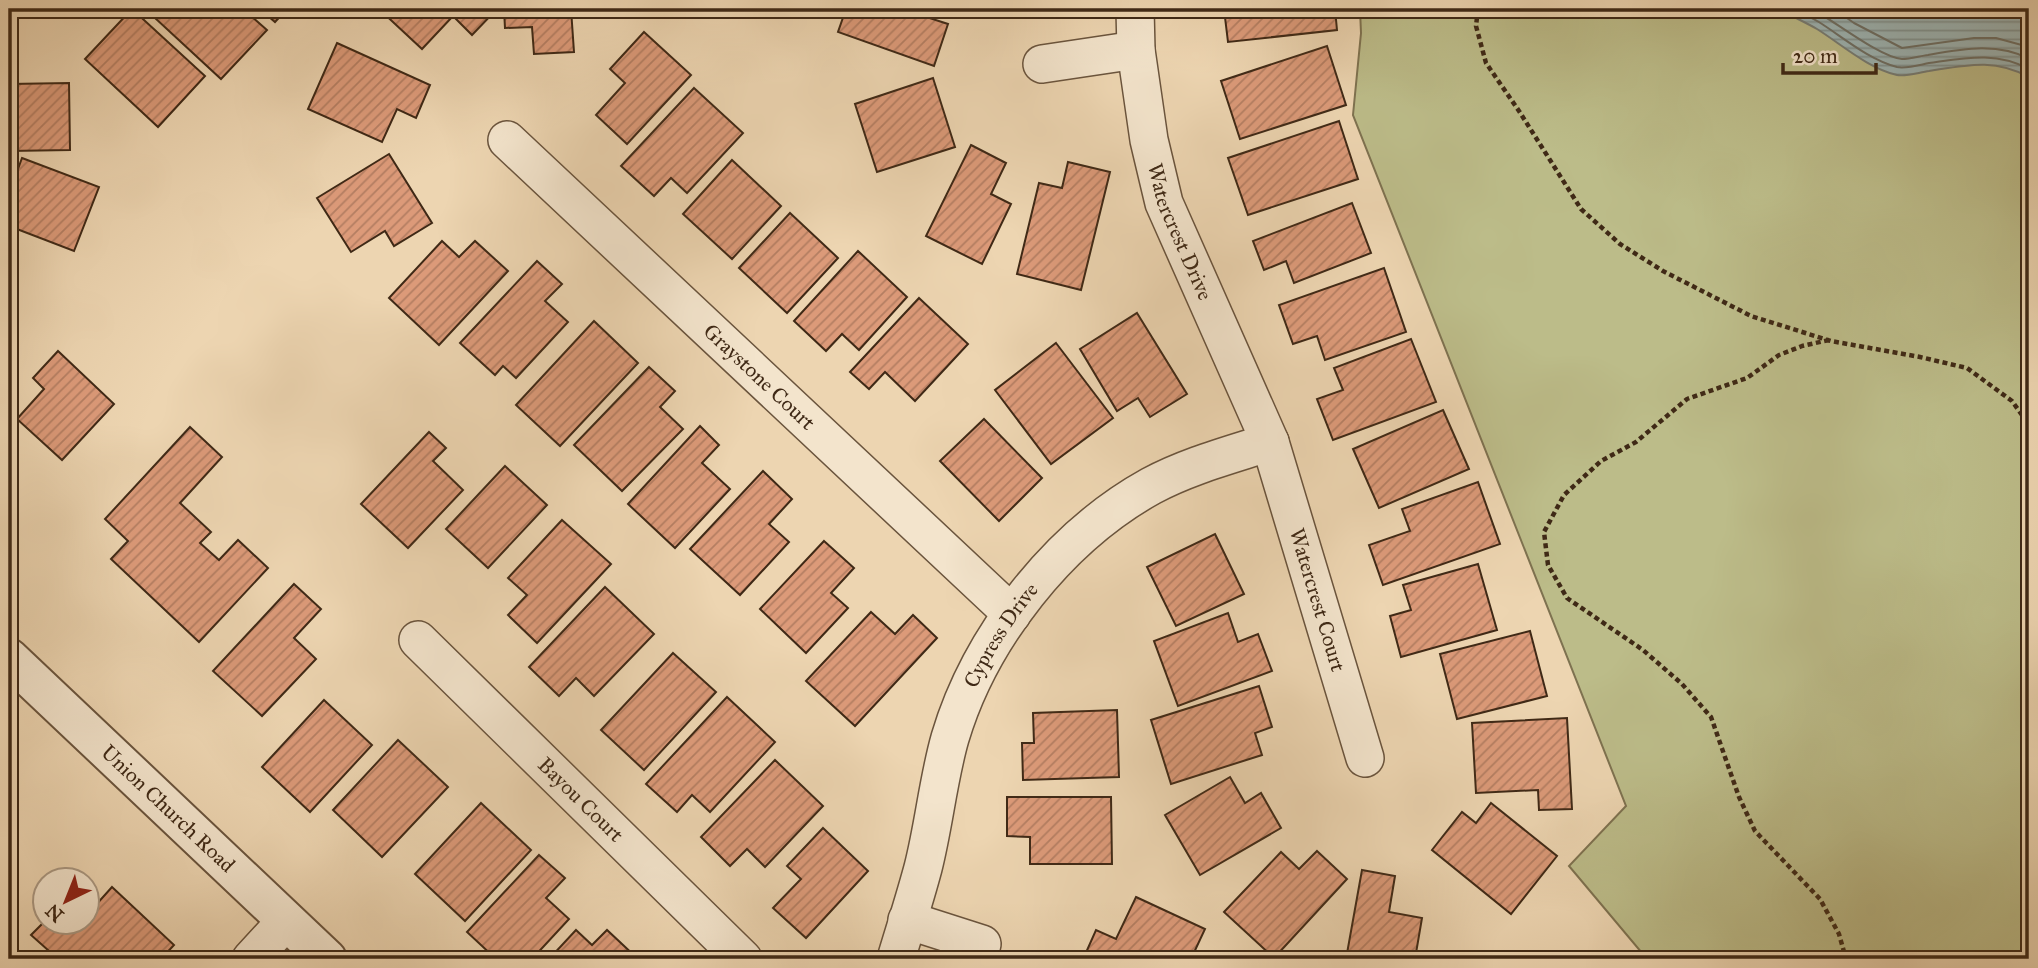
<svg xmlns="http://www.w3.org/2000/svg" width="2038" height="968" viewBox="0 0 2038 968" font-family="'IM FELL Great Primer',serif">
	<defs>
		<pattern id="water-rules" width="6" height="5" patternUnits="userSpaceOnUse" patternTransform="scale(1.75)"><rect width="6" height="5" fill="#9db6b6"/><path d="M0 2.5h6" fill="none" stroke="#819493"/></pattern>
		<pattern id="building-hatch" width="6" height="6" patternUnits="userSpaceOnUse" patternTransform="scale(1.75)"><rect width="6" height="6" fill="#dc9a79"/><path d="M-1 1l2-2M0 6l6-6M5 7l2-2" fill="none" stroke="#b47e62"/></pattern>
	</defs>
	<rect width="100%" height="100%" fill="#edd5b1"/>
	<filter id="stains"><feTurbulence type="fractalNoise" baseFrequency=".00286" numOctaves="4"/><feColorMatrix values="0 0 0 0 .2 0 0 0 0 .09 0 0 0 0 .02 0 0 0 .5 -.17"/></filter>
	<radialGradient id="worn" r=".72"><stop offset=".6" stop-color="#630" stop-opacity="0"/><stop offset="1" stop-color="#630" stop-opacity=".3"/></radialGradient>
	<!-- green -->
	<path fill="#bcbc89" stroke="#7e7250" stroke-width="2" d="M1360 9H2029V959H1647L1569 866 1626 806 1353 115 1361 33Z"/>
	<!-- water -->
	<path fill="url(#water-rules)" stroke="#777e76" stroke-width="2" d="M1779 9H2029V77C1994 58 1967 65 1929 71 1920 72 1906 77 1897 75 1869 69 1841 44 1817 29 1805 22 1791 16 1779 9Z"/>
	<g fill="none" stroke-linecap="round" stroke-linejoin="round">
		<!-- shore -->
		<g stroke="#6e7066" stroke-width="2">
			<path d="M1793 9C1803 14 1813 18 1822 24 1845 39 1870 60 1897 67 1906 69 1919 65 1929 63 1965 58 1996 51 2029 69"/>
			<path d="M1812 9C1833 20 1881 58 1902 59 1910 59 1920 56 1928 55 1962 49 1998 42 2029 59"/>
			<path d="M1834 9 1854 23 1902 48 1974 38H1996L2029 47"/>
		</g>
	</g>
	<!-- building -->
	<g fill="url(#building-hatch)" stroke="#3f2916" stroke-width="2">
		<path d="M132 9 205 76 158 127 85 59Z"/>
		<path d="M164 9H243L267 30 221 79 155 18Z"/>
		<path d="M260 9H287L275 22Z"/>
		<path d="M379 9H495L496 10 472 35 453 16 422 49Z"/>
		<path d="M504 9H571L574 52 534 54 532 27 505 28Z"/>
		<path d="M846 9H926L923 16 948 24 934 66 838 32Z"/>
		<path d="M1224 9H1335L1337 30 1228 42Z"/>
		<path d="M644 32 691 75 627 144 596 115 625 83 610 69Z"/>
		<path d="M337 43 430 85 416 118 397 109 382 142 308 109Z"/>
		<path d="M1327 46 1346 105 1240 139 1221 81Z"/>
		<path d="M933 78 955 147 877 172 855 104Z"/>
		<path d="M69 83 70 150 9 151V84Z"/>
		<path d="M694 88 743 133 687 193 671 178 654 196 621 166Z"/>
		<path d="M1339 121 1358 179 1248 215 1228 158Z"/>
		<path d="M971 145 1006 163 991 194 1011 204 982 264 926 236Z"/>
		<path d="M389 154 432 223 394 246 385 231 351 252 317 198Z"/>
		<path d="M22 158 99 187 74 251 9 226V187L11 188Z"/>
		<path d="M732 160 781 206 732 259 683 214Z"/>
		<path d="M1068 162 1110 172 1081 290 1017 274 1039 183 1062 188Z"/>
		<path d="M1352 203 1371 253 1294 283 1286 261 1264 270 1253 241Z"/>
		<path d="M790 213 838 258 787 313 739 268Z"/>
		<path d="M442 241 459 257 475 241 508 271 439 345 389 298Z"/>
		<path d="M858 251 907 297 859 350 842 334 826 351 794 321Z"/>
		<path d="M537 261 562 284 545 301 568 322 516 378 503 366 495 375 460 343Z"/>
		<path d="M1384 268 1406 332 1325 360 1317 336 1293 344 1279 305Z"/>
		<path d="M919 298 968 344 915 401 885 372 869 389 850 372Z"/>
		<path d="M1137 313 1187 394 1150 417 1138 398 1117 411 1080 349Z"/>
		<path d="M594 321 638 363 560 446 516 405Z"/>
		<path d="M1411 339 1436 402 1333 440 1317 399 1343 390 1334 368Z"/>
		<path d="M1056 343 1113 418 1051 464 995 390Z"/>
		<path d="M58 351 114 404 62 460 17 419 44 389 33 378Z"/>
		<path d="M649 367 675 391 660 407 683 429 622 491 574 445Z"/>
		<path d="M1443 410 1469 469 1379 508 1353 449Z"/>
		<path d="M984 419 1042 478 999 521 940 461Z"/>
		<path d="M700 426 719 445 702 463 730 489 675 548 628 504Z"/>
		<path d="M190 427 222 457 180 503 211 532 200 543 219 560 238 540 268 568 199 642 111 559 128 541 105 519Z"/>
		<path d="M429 432 446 448 433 461 463 490 408 548 361 504Z"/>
		<path d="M505 466 547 505 488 568 446 529Z"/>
		<path d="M763 471 792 499 769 524 789 542 740 595 690 549Z"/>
		<path d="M1478 482 1500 544 1383 585 1369 545 1410 531 1402 509Z"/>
		<path d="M562 520 611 564 537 643 508 615 527 595 508 578Z"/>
		<path d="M1215 534 1244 594 1176 626 1147 567Z"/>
		<path d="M824 541 854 568 831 593 848 608 806 653 760 609Z"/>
		<path d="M1478 564 1497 630 1401 657 1390 616 1411 610 1403 585Z"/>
		<path d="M294 584 321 609 294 638 316 659 262 716 213 671Z"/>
		<path d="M605 587 654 634 594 696 576 678 559 696 529 667Z"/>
		<path d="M871 612 895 634 913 615 937 638 855 726 806 681Z"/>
		<path d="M1228 613 1238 642 1258 634 1272 671 1178 706 1154 641Z"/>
		<path d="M1530 631 1547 696 1457 719 1440 654Z"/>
		<path d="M673 653 716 692 644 770 601 730Z"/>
		<path d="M1259 686 1272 727 1255 733 1262 755 1171 784 1151 720Z"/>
		<path d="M727 697 775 742 710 812 692 795 677 812 646 784Z"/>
		<path d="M324 700 372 745 310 812 262 767Z"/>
		<path d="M1117 710 1119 777 1023 780 1022 743H1034L1033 713Z"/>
		<path d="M1567 718 1572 809 1539 810 1538 790 1476 793 1472 723Z"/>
		<path d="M398 740 448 787 382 857 333 810Z"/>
		<path d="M775 760 823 806 765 867 747 849 730 866 701 837Z"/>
		<path d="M1230 777 1245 803 1261 793 1281 828 1200 875 1165 815Z"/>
		<path d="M1007 797H1111L1112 864H1030V837L1007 836Z"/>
		<path d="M481 803 531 850 465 921 415 874Z"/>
		<path d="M1491 803 1557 856 1511 914 1432 850 1462 812 1476 823Z"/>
		<path d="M823 828 868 871 806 938 773 908 801 879 787 866Z"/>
		<path d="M1317 851 1347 879 1274 958 1224 912 1281 852 1299 869Z"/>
		<path d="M539 855 565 878 546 898 569 919 532 959H496L467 932Z"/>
		<path d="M1362 870 1395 876 1389 912 1422 918 1415 959H1346Z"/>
		<path d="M112 887 174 945 161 959H58L31 935 46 920V922H88V899L95 906Z"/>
		<path d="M1136 897 1205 929 1191 959H1089L1084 957 1096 930 1116 939Z"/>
		<path d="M576 930 592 945 607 930 638 959H549Z"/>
	</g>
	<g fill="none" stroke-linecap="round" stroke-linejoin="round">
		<defs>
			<g id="minor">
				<path id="s1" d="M1135 9 1136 50 1149 140 1164 203 1270 442 1365 758"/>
				<path d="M1042 64 1136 50"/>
				<path id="s2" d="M507 140 1012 614"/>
				<path id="s3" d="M418 640 743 959"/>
				<path d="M907 920 982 944"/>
				<path d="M251 959 286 921"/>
				<path id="s4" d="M896 959C905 929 915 898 923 868 934 825 938 780 950 738 980 637 1059 537 1151 486 1188 466 1230 455 1270 442"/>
			</g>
			<g id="tertiary">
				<path id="s5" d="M9 658 327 959"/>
			</g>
		</defs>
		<!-- minor casing -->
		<use href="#minor" stroke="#6a543d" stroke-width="40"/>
		<!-- tertiary casing -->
		<use href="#tertiary" stroke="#6a543d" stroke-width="42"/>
		<!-- path -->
		<g stroke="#3f2916" stroke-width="4.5" stroke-dasharray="5 3.5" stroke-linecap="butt">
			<path d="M1478 9 1476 26 1486 63 1519 111 1581 209 1620 244 1663 271 1751 316 1831 341 1920 357 1967 368 2012 401 2029 425"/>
			<path d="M1829 340 1802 346 1779 355 1747 378 1687 399 1636 442 1601 461 1564 495 1544 532 1548 565 1567 598 1643 650 1682 684 1711 717 1739 797 1755 831 1820 899 1839 934 1846 959"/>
		</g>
		<!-- minor -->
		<use href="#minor" stroke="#f3e4cc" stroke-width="37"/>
		<!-- tertiary -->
		<use href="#tertiary" stroke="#f3e4cc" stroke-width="38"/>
	</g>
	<g text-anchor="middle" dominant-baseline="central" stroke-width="5" stroke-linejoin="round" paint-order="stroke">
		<!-- street labels -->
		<g font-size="21" fill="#3f2916" stroke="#f3e4cc">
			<text stroke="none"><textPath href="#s1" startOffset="229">Watercrest Drive</textPath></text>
			<text stroke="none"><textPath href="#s2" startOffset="346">Graystone Court</textPath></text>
			<text stroke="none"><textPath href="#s1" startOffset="623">Watercrest Court</textPath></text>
			<text stroke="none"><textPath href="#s4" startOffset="343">Cypress Drive</textPath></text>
			<text stroke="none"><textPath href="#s3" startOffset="228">Bayou Court</textPath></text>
			<text stroke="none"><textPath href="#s5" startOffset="219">Union Church Road</textPath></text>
		</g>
	</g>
	<!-- margin -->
	<rect width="2038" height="968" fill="none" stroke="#edd5b1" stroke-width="35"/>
	<rect x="10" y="10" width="2017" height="947" fill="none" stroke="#3f2916" stroke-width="3.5"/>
	<rect x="18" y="18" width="2003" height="933" fill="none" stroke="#3f2916" stroke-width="2"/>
	<!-- north arrow -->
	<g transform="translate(66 901) rotate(223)"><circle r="33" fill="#f3e4cc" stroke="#ab9983" stroke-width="2"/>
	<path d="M0-5L12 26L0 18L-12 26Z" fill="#8f2418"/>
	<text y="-10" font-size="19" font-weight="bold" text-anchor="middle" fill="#3f2916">N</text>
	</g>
	<!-- scale -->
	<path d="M1783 63v10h93v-10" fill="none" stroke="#3f2916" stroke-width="3.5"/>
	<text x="1793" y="63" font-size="21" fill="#3f2916" stroke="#f3e4cc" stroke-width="5" paint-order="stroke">20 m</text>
	<rect width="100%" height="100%" filter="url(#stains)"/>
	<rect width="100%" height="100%" fill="url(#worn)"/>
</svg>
